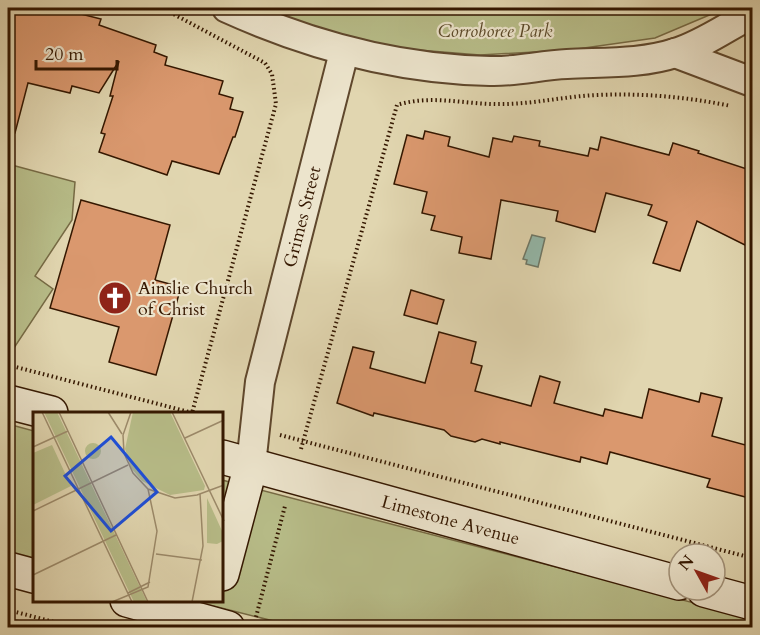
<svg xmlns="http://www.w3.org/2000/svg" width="760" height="635" viewBox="0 0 760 635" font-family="Cardo,serif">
	<rect width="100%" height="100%" fill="#e1d6b0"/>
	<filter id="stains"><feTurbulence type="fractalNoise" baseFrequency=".00333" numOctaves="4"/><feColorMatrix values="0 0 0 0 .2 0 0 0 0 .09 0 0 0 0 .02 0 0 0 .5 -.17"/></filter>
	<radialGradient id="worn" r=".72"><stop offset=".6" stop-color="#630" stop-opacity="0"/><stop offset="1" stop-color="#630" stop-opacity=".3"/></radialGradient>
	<!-- green -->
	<g fill="#b7bc88" stroke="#766a44" stroke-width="1.5">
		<path d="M264 8H726L655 38 570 50 480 55 381 47 321 30Z"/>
		<path d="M8 164 75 182 72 220 35 276 53 289 12 351 8 348Z"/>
		<path d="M8 424 34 431V559L8 552Z"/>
		<path d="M222 480 752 618V627H297L194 601 222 600Z"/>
		<path d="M8 618 44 627H8Z"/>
	</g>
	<!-- water -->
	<path fill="#94b9ab" stroke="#6e7867" stroke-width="1.5" d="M532 235 545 238 538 267 526 264 527 260 523 259Z"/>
	<!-- building -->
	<g fill="#da986e" stroke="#341700" stroke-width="1.5">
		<path d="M8 8H57L101 19 99 25 156 45 154 52 167 57 165 65 223 81 219 94 233 98 230 109 243 112 235 137H233L219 174 172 161 167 175 99 152 105 134 101 133 113 96H110L119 61 99 93 72 86 70 93 28 83 15 133 8 132Z"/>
		<path d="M425 131 450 137 448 146 489 157 493 138 512 142 514 136 540 141 539 146 588 156 590 148 598 150 601 137 669 155 673 143 699 151 698 153 753 171V249L697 221 680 271 653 263 667 222 648 215 652 205 606 193 595 232 556 221 558 211 501 200 491 259 459 253 462 237 431 230 435 216 422 213 427 192 394 184 407 135 423 139Z"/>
		<path d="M81 200 170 225 155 280 181 287 156 375 109 362 119 327 50 308Z"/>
		<path d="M411 290 444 300 437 324 404 315Z"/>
		<path d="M439 332 476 342 471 363 482 366 475 391 531 406 540 376 560 382 554 403 603 416 605 409 642 418 649 389 699 402 701 393 722 398 712 436 753 447V499L707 487 710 479 610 452 607 464 581 457 580 462 500 442V444L482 439 475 442 451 436 444 430 374 413 373 416 337 403 353 347 374 352 370 368 425 383Z"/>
	</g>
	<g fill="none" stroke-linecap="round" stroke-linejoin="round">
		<defs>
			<g id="street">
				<path d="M227 8C311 46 397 69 490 71 515 72 541 65 567 64 602 62 642 64 675 53 702 45 728 26 752 14"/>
				<path d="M675 53 752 82"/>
				<path id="s1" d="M251 465 260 382 344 52"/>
			</g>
			<g id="secondary">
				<path d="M8 402 51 413"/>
				<path id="s2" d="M222 457 679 583"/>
				<path d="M8 569 34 576"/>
				<path d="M222 574 251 465"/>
				<path d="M704 590 752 603"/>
				<path d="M127 600 228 628"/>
			</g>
		</defs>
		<!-- street casing -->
		<use href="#street" stroke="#5f472c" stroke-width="32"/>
		<!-- secondary casing -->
		<use href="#secondary" stroke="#341700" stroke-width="36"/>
		<!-- path -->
		<g stroke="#341700" stroke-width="4" stroke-dasharray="1.5 3" stroke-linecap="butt">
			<path d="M162 8 265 63 272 74 276 104 192 413"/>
			<path d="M8 365 193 413"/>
			<path d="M280 435 752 558"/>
			<path d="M301 449 397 105C432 94 466 105 502 104 535 104 566 96 598 95 644 93 687 97 731 106"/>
			<path d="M8 610 77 628"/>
			<path d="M256 617 285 506"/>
		</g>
		<!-- street -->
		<use href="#street" stroke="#ece4cc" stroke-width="28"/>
		<!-- secondary -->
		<use href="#secondary" stroke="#ece4cc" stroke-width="33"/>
	</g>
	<!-- icons -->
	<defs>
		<symbol id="church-disc" viewBox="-11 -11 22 22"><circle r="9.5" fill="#8f2418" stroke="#ece4cc"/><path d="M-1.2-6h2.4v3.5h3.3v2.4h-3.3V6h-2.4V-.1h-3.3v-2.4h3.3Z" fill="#fff"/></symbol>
	</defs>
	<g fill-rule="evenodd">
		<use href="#church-disc" x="96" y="279" width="38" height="38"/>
	</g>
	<g text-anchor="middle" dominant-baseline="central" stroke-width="4.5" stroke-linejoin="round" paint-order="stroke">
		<!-- park labels -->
		<g font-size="18" font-style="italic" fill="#5b4929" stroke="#ece4cc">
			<text x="495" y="31">Corroboree Park</text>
		</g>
		<!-- street labels -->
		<g font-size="18" fill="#341700" stroke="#ece4cc">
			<text stroke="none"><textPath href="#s1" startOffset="254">Grimes Street</textPath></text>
			<text stroke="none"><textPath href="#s2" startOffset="237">Limestone Avenue</textPath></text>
		</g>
		<!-- poi labels -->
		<g font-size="18" fill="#341700" stroke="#ece4cc" text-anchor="start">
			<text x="138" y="288">Ainslie Church<tspan x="138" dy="21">of Christ</tspan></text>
		</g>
	</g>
	<!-- overview -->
	<g transform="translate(33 412)">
		<rect width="190" height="190" fill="#e1d6b0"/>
		<path d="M11 0H24L114 190H101ZM100 0H137L172 74 171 78 137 83 109 69 98 56 92 37ZM52 39a8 8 0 1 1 16 0a8 8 0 1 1-16 0ZM19 33 38 74 0 93V41ZM174 86 190 121V129L184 132 174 131Z" fill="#b7bc88"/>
		<path fill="none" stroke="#9c8a6a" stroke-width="1.5" d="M9 0 99 190M26 0 115 190M75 0 89 22M98 0 90 23 91 41 100 61 115 77 142 86 164 83 191 73M139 0 191 109M152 26 191 8M0 35 35 19M0 99 95 53M123 142 169 148M0 163 83 123M95 181 117 170M79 190 115 175 124 119 115 77M159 190 170 134 167 82"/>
		<path fill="#1d4ed8" fill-opacity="0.15" stroke="#1d4ed8" stroke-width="3" d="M78 25 124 80 78 119 32 64Z"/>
		<rect width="190" height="190" fill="none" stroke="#341700" stroke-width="3"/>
	</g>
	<!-- margin -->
	<rect width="760" height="635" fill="none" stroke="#e1d6b0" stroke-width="30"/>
	<rect x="9" y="9" width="742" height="617" fill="none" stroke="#341700" stroke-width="3"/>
	<rect x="15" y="15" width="730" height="605" fill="none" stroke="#341700" stroke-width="1.5"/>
	<!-- north arrow -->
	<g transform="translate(697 572) rotate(310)"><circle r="28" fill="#ece4cc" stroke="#a2927a" stroke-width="1.5"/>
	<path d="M0-4.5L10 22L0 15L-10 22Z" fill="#8f2418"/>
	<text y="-9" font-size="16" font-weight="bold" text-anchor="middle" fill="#341700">N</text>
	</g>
	<!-- scale -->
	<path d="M36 60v9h81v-9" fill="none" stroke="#341700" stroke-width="3"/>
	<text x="45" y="60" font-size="18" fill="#341700" stroke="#ece4cc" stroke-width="4.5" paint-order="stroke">20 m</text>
	<rect width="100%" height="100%" filter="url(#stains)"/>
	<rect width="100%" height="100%" fill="url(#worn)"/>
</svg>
